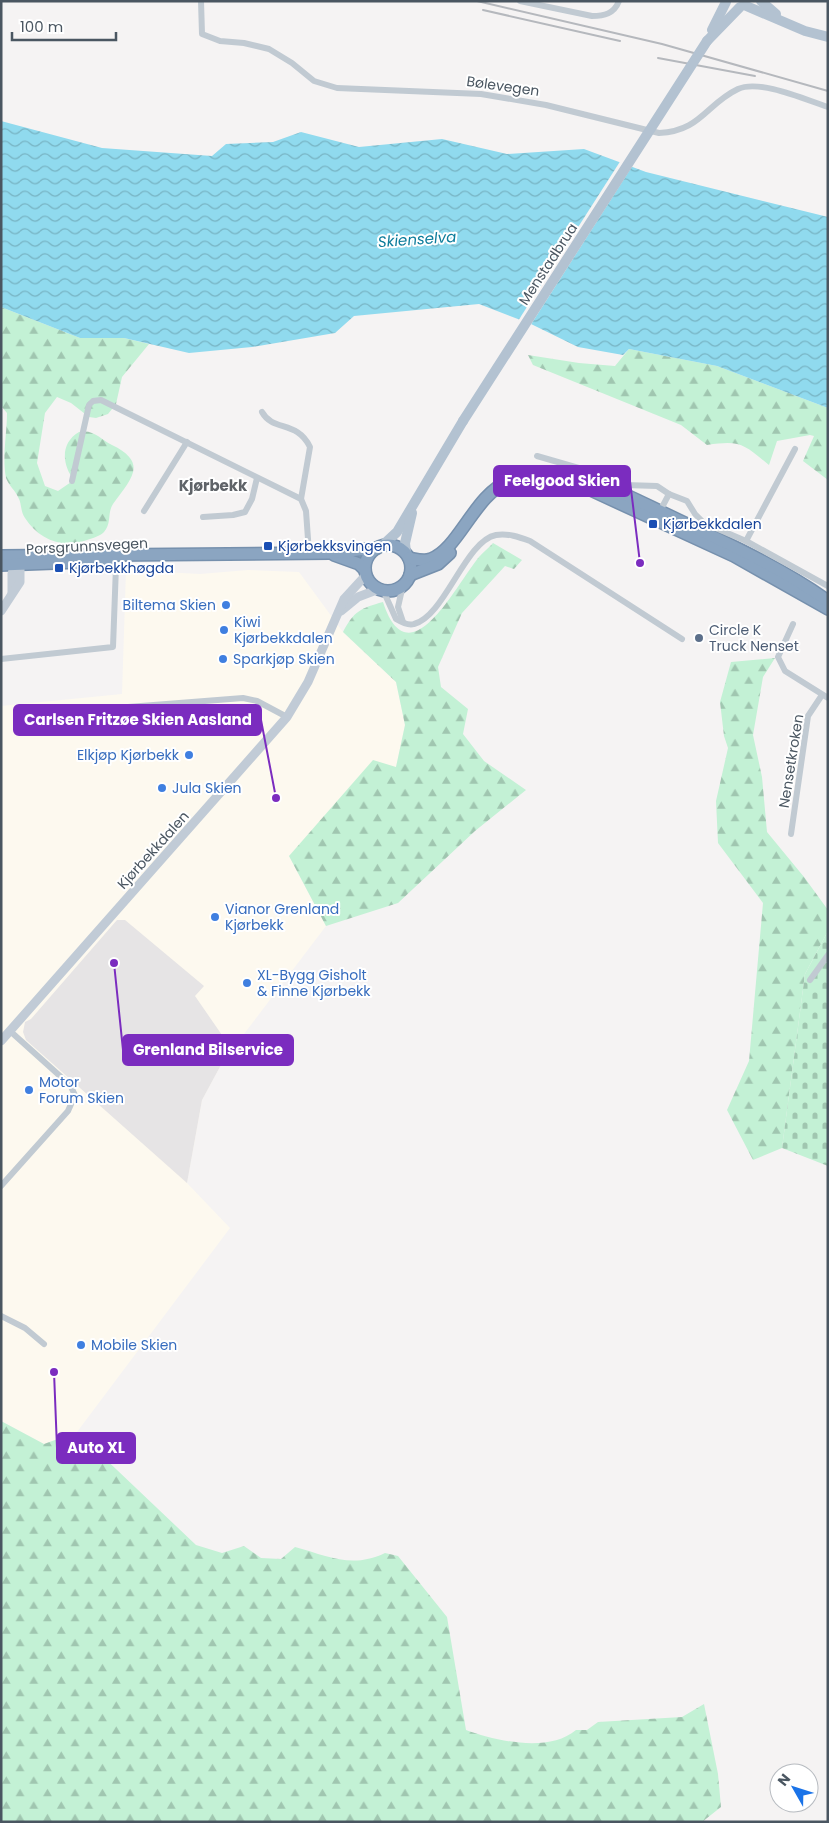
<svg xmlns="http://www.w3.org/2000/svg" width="829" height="1823" viewBox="0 0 829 1823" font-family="Poppins,sans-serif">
	<defs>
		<pattern id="forest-firs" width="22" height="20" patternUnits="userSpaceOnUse" patternTransform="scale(1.25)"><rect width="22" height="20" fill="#c3f1d5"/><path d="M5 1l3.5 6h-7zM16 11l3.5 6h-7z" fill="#a0c6b0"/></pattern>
		<pattern id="cemetery-stones" width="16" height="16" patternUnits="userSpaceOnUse" patternTransform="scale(1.25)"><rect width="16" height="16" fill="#c3f1d5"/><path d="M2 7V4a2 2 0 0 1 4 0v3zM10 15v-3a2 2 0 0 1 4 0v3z" fill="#a0c6b0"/></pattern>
		<pattern id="water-waves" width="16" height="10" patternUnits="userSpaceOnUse" patternTransform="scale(1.25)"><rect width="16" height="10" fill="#90daee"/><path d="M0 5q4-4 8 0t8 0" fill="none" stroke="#78b4c4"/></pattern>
	</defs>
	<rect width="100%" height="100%" fill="#f5f3f3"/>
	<!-- commercial -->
	<path fill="#fdf9ef" d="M126 570 200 574 248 570 299 572 343 632 396 682 405 725 396 767 289 856 326 926 222 1063 202 1100 187 1183 230 1228 77 1432 44 1444 1 1421V706L122 694Z"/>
	<!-- education -->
	<path fill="#e6e4e5" d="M117 920H125L204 986 195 996 224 1038 213 1053 222 1063 202 1100 187 1183 26 1040 23 1032 25 1022 31 1019Z"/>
	<!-- forest -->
	<g fill="url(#forest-firs)">
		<path d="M1 307 80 338H124L149 344 122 377 116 404 108 414 96 418 89 417 71 403 57 397 45 413 37 463 45 486 58 491 74 480C62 465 60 443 79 432 94 429 100 439 112 445 149 463 131 479 113 504 107 513 112 523 104 532 100 536 93 538 87 540 63 549 39 540 25 518 20 511 22 503 18 497 15 490 9 486 6 478 2 458 7 433 7 413L1 406Z"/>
		<path d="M629 349 717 366 828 408V480L803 461 814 436 810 435 777 441 769 465C743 444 741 440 707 445L681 425 533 365 528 355 579 363 615 366Z"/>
		<path d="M493 543 522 560 514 569 505 566 462 613 438 667 441 687 468 709 463 734 484 761 526 790 475 831 398 903 326 926 289 856 373 760 396 767 405 725 396 682 343 632C354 611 361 608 383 602 409 682 457 583 479 557 483 552 489 548 493 543Z"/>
		<path d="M775 658 763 677 753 735 762 777 767 832 804 877 828 910V931L805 974 782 1148 753 1160 727 1110 749 1061 763 903 718 843 716 801 728 748 724 736 720 702 731 662Z"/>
		<path d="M1 1421 44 1444 77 1432 196 1545 222 1553 244 1546 261 1558 281 1559 295 1547C328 1556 352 1569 385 1553L398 1556 447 1617 466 1730C496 1741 549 1753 576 1730H587L598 1722 682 1717 704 1704 718 1774 721 1807 702 1822H1Z"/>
	</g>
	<!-- cemetery -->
	<path fill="url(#cemetery-stones)" d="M828 931V1166L782 1148 805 974Z"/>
	<!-- water -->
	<path fill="url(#water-waves)" d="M1 121 102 148 212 156 226 144 273 142 301 132 359 147 442 139 507 154 584 149 646 172 824 216 828 217V408L717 366 629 349 623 355 578 347 531 324 479 304 354 316 335 333 252 347 189 353 124 338H80L1 307Z"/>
	<!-- pier -->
	<path fill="#f5f3f3" d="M621 160 633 165 530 326 518 321Z"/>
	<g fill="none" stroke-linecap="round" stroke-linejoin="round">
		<defs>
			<g id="highway">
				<path d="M582 486 734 556 828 609"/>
				<circle cx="388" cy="568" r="23"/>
				<path d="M334 555 359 564 365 570"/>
				<path d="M1 556 330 553 377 548"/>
				<path d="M409 558C415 559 424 562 431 559 459 549 474 495 510 480 527 473 548 471 566 474 601 481 636 500 668 515 722 541 779 566 828 601"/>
				<path d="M1 565 108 561"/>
				<path d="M410 575 438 564 450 553"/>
			</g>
		</defs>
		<!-- highway casing -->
		<use href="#highway" stroke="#7690ad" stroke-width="14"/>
		<!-- street -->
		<g stroke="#c1cad2" stroke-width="6">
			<path d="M201 1 202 34 220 41 244 43 269 49 292 63 314 81 337 88 481 94 546 105 659 133C701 131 706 104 738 89 760 79 806 100 828 107"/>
			<path d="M520 1 592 16C604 16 614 14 619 1"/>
			<path d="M262 412C273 432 297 420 310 447L301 499"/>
			<path d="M537 456 596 473 625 485 657 486 669 494 687 501 695 514 704 523 746 541 828 586"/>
			<path d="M72 481 89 405 93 401 101 400 301 499 306 511 309 553"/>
			<path d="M144 511 187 442"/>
			<path d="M659 513 669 494"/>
			<path d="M203 517 233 515 245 512 252 499 257 478"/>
			<path d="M746 541 795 449"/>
			<path d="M383 590 396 619C401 622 408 626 414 624 445 616 465 541 496 535 508 533 519 537 530 541L682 639"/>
			<path d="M403 622 398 607 403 585"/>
			<path d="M793 624 778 657 785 671 828 698"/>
			<path d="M1 659 113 647 116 566"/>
			<path d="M112 715 128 707 243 698 257 701 287 717"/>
			<path d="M791 834 808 716 822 695"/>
			<path d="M810 980 828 955"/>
			<path d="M1 1186 68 1111 75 1095 70 1085 10 1031"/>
			<path d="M1 1316 25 1328 44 1344"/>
		</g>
		<!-- secondary -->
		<g stroke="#c1cbd6" stroke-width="9">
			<path d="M12 593V574L16 559"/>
			<path d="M1 611 20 582V560"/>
			<path d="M341 611 358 597 379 589"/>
			<path d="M1 1041 287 717 308 682 344 599 366 575"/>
		</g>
		<!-- primary -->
		<g stroke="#b3c2d1" stroke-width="10">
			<path d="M761 1 776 14"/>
			<path d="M744 5 805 31 828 37"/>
			<path d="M712 30 726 2"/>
			<path d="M707 41 740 7"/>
			<path d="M382 546 397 532 463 421"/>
			<path d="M406 553 405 543 412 513"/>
		</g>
		<!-- highway -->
		<use href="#highway" stroke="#8ba5c1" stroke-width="11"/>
		<!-- rail -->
		<g stroke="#b5b8bd" stroke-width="2">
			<path d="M477 1 662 44 828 91"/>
			<path d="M483 10 620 41"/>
			<path d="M658 58 755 76"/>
		</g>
		<!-- primary-bridge -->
		<path stroke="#b3c2d1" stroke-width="10" d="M463 421 707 41"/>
	</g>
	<!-- markers -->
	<g fill="#1a4fb4" stroke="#fff" stroke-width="2">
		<rect x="648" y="519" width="10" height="10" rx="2.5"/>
		<rect x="263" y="541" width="10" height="10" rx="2.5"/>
		<rect x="54" y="563" width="10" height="10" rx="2.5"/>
	</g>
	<g fill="#3f7fe0" stroke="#fff" stroke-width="2">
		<circle cx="226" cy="605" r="5"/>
		<circle cx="224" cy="630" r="5"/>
		<circle cx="223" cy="659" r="5"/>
		<circle cx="189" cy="755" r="5"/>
		<circle cx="162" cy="788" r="5"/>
		<circle cx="215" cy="917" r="5"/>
		<circle cx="247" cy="983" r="5"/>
		<circle cx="29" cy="1090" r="5"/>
		<circle cx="81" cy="1345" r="5"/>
	</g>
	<circle fill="#5c6f8a" stroke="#fff" stroke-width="2" cx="699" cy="638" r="5"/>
	<g text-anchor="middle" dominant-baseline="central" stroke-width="4" stroke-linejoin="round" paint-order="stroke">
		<!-- street labels -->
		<g font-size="14" fill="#4a5661" stroke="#fff">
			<text transform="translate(503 86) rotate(8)">Bølevegen</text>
			<text transform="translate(548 264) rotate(-57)">Menstadbrua</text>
			<text transform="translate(87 546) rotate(-3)">Porsgrunnsvegen</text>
			<text transform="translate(791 761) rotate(-81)">Nensetkroken</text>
			<text transform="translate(153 850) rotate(-48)">Kjørbekkdalen</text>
		</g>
		<!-- transit labels -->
		<g font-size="14" fill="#164399" stroke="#fff" text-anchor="start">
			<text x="663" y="524">Kjørbekkdalen</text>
			<text x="278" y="546">Kjørbekksvingen</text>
			<text x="69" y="568">Kjørbekkhøgda</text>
		</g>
		<!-- shop labels -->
		<g font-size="14" fill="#366cbe" stroke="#fff" text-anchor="start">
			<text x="216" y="605" text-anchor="end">Biltema Skien</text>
			<text x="234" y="622">Kiwi<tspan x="234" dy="16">Kjørbekkdalen</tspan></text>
			<text x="233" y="659">Sparkjøp Skien</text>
			<text x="179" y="755" text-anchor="end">Elkjøp Kjørbekk</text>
			<text x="172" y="788">Jula Skien</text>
			<text x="225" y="909">Vianor Grenland<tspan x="225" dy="16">Kjørbekk</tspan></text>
			<text x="257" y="975">XL-Bygg Gisholt<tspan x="257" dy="16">&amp; Finne Kjørbekk</tspan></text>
			<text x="39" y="1082">Motor<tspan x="39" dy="16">Forum Skien</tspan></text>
			<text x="91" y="1345">Mobile Skien</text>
		</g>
		<!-- service labels -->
		<g font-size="14" fill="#4e5e75" stroke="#fff" text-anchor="start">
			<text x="709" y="630">Circle K<tspan x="709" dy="16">Truck Nenset</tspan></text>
		</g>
		<!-- water labels -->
		<g font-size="15" font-style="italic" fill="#0c7c9b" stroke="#fff">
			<text transform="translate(417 239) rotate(-4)">Skienselva</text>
		</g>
		<!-- neighbourhood labels -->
		<g font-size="15" font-weight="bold" fill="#5f6368" stroke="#fff">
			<text x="213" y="485">Kjørbekk</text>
		</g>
	</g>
	<!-- callouts -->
	<path fill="none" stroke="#7b2cbf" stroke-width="2" d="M640 563L630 481M276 798L261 720M114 963L123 1050M54 1372L57 1448"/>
	<g fill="#7b2cbf" stroke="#fff" stroke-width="2">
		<circle cx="640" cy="563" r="5"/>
		<circle cx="276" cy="798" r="5"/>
		<circle cx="114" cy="963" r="5"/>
		<circle cx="54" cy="1372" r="5"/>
	</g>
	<g fill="#7b2cbf" stroke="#7b2cbf" stroke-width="2">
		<rect x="494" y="466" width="136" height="30" rx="5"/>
		<rect x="14" y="705" width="247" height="30" rx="5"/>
		<rect x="123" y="1035" width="170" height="30" rx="5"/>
		<rect x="57" y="1433" width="78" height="30" rx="5"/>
	</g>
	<g font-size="15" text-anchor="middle" font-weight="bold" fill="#fff">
		<text x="562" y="486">Feelgood Skien</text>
		<text x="138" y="725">Carlsen Fritzøe Skien Aasland</text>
		<text x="208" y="1055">Grenland Bilservice</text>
		<text x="96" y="1453">Auto XL</text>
	</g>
	<!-- border -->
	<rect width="829" height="1823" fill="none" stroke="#4a5661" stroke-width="5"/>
	<!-- north arrow -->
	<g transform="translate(794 1788) rotate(309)"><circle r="24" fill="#ffffff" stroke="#b7bbc0"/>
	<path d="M0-4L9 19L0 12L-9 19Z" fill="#1a73e8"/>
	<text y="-8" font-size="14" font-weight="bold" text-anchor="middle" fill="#4a5661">N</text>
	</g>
	<!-- scale -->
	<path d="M12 32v8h104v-8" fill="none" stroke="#4a5661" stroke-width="2.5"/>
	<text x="20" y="32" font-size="15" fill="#4a5661" stroke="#ffffff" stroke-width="4" paint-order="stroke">100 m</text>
</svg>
